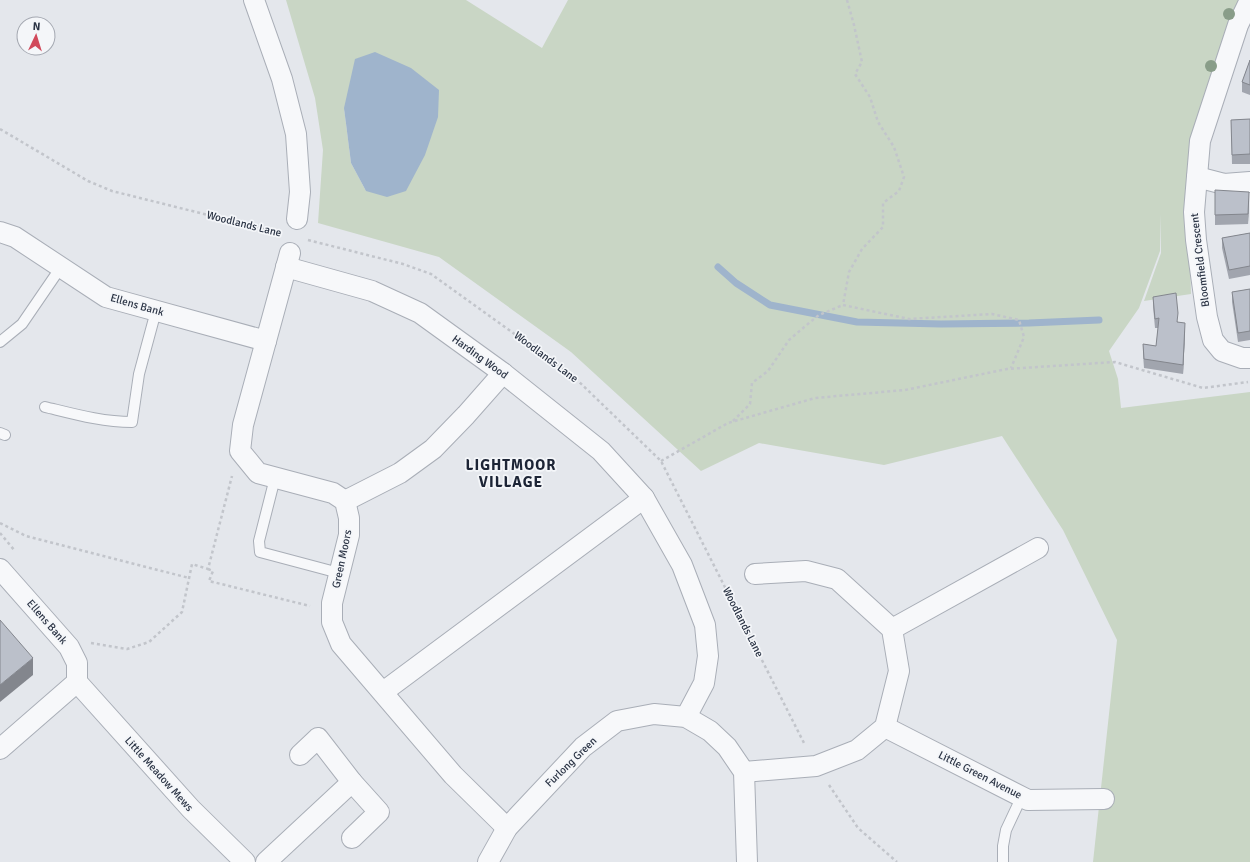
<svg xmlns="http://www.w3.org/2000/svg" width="1250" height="862" viewBox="0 0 1250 862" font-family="Signika,sans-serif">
	<rect width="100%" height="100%" fill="#e4e7ec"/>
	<!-- green -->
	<path fill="#c9d6c5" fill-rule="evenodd" d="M286 0H466L542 48 568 0H1243L1188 188 1191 294 1144 301 1161 253V214L1160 251 1139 308 1109 351 1118 379 1121 408 1250 392V862H1093L1117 640 1063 530 1002 436 884 465 759 443 701 471 571 352 439 257 318 223 323 150 315 98ZM344 108 366 191 351 163Z"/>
	<!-- water -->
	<path fill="#9fb4cc" d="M375 52 411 68 439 90 438 117 425 155 406 191 387 197 366 191 351 163 344 108 355 59Z"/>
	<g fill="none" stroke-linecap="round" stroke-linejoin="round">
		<!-- stream -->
		<path stroke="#9fb4cc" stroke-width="7" d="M718 267 736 283 770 305 857 322 941 324 1029 323 1099 320"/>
		<defs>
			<g id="lane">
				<path d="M0 342 22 324 61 267"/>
				<path d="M45 407C74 414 102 422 132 422L139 374 156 311"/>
				<path d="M0 433 5 435"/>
				<path d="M275 478 259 541 260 552 339 573"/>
				<path d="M1003 862V846L1006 830 1022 796"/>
			</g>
			<g id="street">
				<path d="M254 0 282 79 296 134 300 192 297 219"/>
				<path d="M1250 0 1238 25 1200 141 1194 212 1196 240 1207 317 1213 340 1222 351 1242 358H1250"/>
				<path d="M1197 177 1224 184 1250 182"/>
				<path d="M0 232 15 237 106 297 266 341"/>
				<path d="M290 253 243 425 240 451 258 473 333 493 345 501 349 518V535L332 603V622L341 644 453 775 507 828"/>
				<path d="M286 267 372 291 420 313 503 373 601 451 644 498 682 565 705 625 708 656 704 683 686 717"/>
				<path d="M345 501 400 473 433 449 466 415 503 373"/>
				<path d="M0 569 69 647 77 663V682"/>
				<path d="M892 629 1038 548"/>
				<path d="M77 682 191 809 245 862"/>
				<path d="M383 692 644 498"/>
				<path d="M885 727 1028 800 1104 799"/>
				<path d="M0 749 77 682"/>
				<path d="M744 772 816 766 857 750 885 727 899 671 892 629 837 579 806 571 755 574"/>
				<path d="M352 838 379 812 352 782"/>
				<path d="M266 862 352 782 318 738 300 755"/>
				<path d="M488 862 507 828 583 747 617 721 654 714 686 717 710 731 727 747 744 772 747 862"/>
			</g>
		</defs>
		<!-- lane casing -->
		<use href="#lane" stroke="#a9aeb7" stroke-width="12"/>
		<!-- street casing -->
		<use href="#street" stroke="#a9aeb7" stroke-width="22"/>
		<!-- path -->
		<g stroke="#c2c5cb" stroke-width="2.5" stroke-dasharray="3 3" stroke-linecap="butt">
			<path d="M847 0 854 25 862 62 855 74 870 97 878 122 894 147 904 177 899 191 883 203V227L862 249 849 272 843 305 909 319 992 314 1019 320 1024 337 1011 368"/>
			<path d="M0 129 88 181 112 191 280 233"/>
			<path d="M308 240 403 264 431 274 572 375 661 461 805 745"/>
			<path d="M733 421 750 404 752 383 768 371 789 340 809 323 819 315 843 305"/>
			<path d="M661 461 728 423 815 398 905 390 1007 369 1115 362 1203 388 1248 382"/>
			<path d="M0 523 26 536 189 578"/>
			<path d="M0 533 15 551"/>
			<path d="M208 569 213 571 209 581 310 606"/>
			<path d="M91 643 127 649 149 642 182 612 192 564 208 569 232 476"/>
			<path d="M829 785 858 828 897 862"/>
		</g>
		<!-- lane -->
		<use href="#lane" stroke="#f7f8fa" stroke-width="10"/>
		<!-- street -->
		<use href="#street" stroke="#f7f8fa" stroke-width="20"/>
	</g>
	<!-- trees -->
	<g fill="#899d89">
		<circle cx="1229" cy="14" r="6"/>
		<circle cx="1211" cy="66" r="6"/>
	</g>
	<!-- wall -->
	<g fill="#a1a5ae">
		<path d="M1250 60V95L1242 92V82Z"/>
		<path d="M1250 119V164H1232L1231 120Z"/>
		<path d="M1215 190 1249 201 1248 224 1215 225Z"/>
		<path d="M1250 233V275L1229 279 1222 248V238Z"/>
		<path d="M1250 289V340L1238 342 1232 302V292Z"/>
		<path d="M1153 297 1178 322 1185 332 1183 374 1144 368 1143 354V344L1156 346 1158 328H1155L1153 306Z"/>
	</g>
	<!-- shaded-wall -->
	<g fill="#83868d">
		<path d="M1249 192V201L1248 224V214Z"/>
		<path d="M1185 323V332L1183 374V365Z"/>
		<path d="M33 658V675L0 702V685Z"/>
	</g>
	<!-- building -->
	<g fill="#bbc0ca" stroke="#83868d">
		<path d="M1250 60V85L1242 82Z"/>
		<path d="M1250 119V154L1232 155 1231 120Z"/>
		<path d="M1215 190 1249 192 1248 214 1215 215Z"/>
		<path d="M1250 233V266L1229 270 1222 238Z"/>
		<path d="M1250 289V331L1238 333 1232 292Z"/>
		<path d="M1176 293 1178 313 1177 322 1185 323 1183 365 1144 359 1143 344 1156 346 1159 318 1155 319 1153 297Z"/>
		<path d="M0 620 33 658 0 685Z"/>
	</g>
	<g text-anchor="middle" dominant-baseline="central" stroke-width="3.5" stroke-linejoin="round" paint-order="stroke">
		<!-- street labels -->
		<g font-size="11" fill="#2b3445" stroke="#f4f6f9">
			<text transform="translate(244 224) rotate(14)">Woodlands Lane</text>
			<text transform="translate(1200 260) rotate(-97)">Bloomfield Crescent</text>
			<text transform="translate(137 305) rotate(16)">Ellens Bank</text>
			<text transform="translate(480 357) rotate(36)">Harding Wood</text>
			<text transform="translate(546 357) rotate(37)">Woodlands Lane</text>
			<text transform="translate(342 559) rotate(-78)">Green Moors</text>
			<text transform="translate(47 622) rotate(49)">Ellens Bank</text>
			<text transform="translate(743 622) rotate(63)">Woodlands Lane</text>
			<text transform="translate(571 762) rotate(-44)">Furlong Green</text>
			<text transform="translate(159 774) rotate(48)">Little Meadow Mews</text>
			<text transform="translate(980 775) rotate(27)">Little Green Avenue</text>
		</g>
		<!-- district labels -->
		<g font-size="15" font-weight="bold" letter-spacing="1" fill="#1d2536" stroke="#f4f6f9">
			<text x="511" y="465">LIGHTMOOR<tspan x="511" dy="17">VILLAGE</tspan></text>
		</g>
	</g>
	<!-- north arrow -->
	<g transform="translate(36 36) rotate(4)"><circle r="19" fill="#f4f6f9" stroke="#a4a8b1"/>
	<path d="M0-3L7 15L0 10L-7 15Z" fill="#d1495b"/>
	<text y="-6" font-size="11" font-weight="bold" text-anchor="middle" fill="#2b3445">N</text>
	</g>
</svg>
